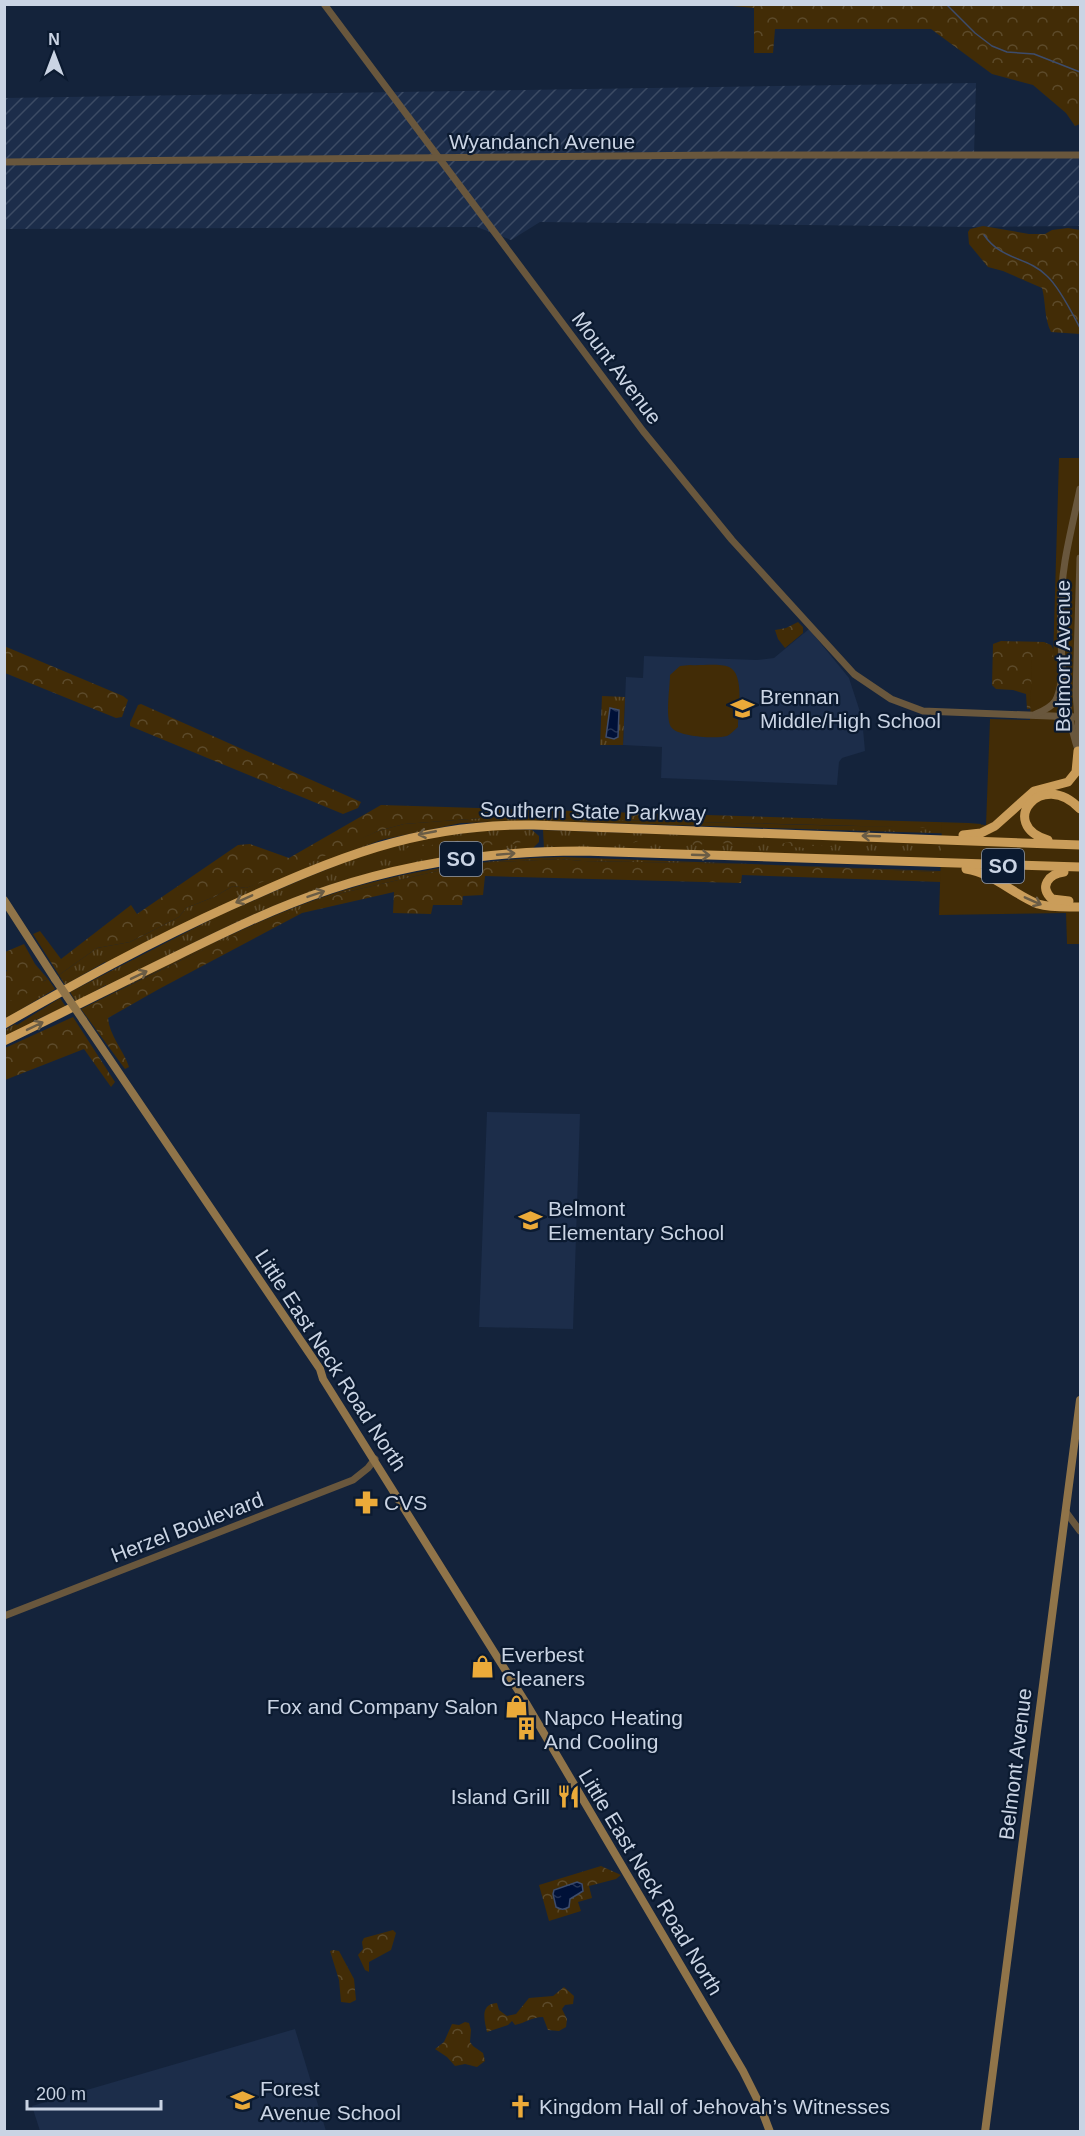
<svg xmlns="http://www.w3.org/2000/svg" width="1085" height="2136" viewBox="0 0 1085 2136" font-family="Arial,sans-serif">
	<defs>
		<pattern id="industrial-furrows" width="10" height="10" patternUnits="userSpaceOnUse" patternTransform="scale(1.5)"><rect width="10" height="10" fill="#1c2d4a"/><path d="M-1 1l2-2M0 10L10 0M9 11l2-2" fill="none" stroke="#3c4b64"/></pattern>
		<pattern id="grass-tufts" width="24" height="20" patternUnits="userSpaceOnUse" patternTransform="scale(1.5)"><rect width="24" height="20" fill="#422c06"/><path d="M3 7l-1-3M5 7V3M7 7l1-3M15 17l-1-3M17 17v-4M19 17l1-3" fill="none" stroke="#5c4a2a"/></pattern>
		<pattern id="forest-crowns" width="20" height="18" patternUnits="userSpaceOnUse" patternTransform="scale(1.5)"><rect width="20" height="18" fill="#422c06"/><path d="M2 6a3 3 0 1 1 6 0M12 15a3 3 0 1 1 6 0" fill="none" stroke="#5c4a2a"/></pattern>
		<pattern id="water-ripples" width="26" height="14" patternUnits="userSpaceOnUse" patternTransform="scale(1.5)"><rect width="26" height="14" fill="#001138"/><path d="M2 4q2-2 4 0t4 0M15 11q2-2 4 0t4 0" fill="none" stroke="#243355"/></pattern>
	</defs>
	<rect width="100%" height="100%" fill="#14233b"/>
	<!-- built -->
	<g fill="#1c2d4a">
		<path d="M809 629 849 678 862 718 865 751 842 758 839 762 837 785 661 778 662 747 623 745 626 677 643 678 644 656 757 660 774 658Z"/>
		<path d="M487 1112 580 1114 573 1329 479 1327Z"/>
		<path d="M295 2029 326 2131H40L32 2106Z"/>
	</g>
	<!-- industrial -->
	<path fill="url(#industrial-furrows)" d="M976 83 974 154 1080 155V226L977 227 540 222 511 240 477 227 5 229 4 98Z"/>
	<!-- grass -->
	<g fill="url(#grass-tufts)">
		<path d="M602 696 625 697 623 745H600Z"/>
		<path d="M496 817 852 826 981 827 983 824V828L998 823 964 834 541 821 461 823 381 840 329 860 106 963 105 962 65 985 59 975 97 948 130 942 144 935 179 917 186 908 214 897 233 886 246 888 378 831 404 824Z"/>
		<path d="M502 829 532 830 539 836V842L533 848C480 855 426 859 375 872 280 895 193 944 106 986V985L76 1002 70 992 220 915 308 877 373 851 436 836Z"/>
		<path d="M543 830 1033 846 1080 863 544 848Z"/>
		<path d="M562 857 967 872 963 873 751 864 582 861 561 859 472 863 342 893 194 954 81 1008C165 967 249 921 338 892 411 869 486 859 562 857Z"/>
		<path d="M48 979 55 989 5 1019V1003Z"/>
		<path d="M60 998 66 1007 33 1021V1023L5 1037V1030L15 1024 17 1025Z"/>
	</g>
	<!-- forest -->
	<g fill="url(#forest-crowns)" fill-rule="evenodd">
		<path d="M732 5H1080V124L1075 126 1066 113 1033 85 992 74 931 29H775L773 53H754V8L732 6Z"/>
		<path d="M983 226 1029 234H1045L1052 230 1068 228 1080 230V334L1051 332C1044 318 1046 303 1042 288L1003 271 988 267 969 244 968 232 970 229Z"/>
		<path d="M798 622 803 627V633L785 648 778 639 775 630 786 628Z"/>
		<path d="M1001 641 1044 642 1051 645 1056 654 1037 708 1027 709 1026 694 1013 690 996 689 992 685 993 644Z"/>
		<path d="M4 646 123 696 128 700 122 717 116 718 5 673Z"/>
		<path d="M141 704 361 802 358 808 343 814 130 726V723L138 705Z"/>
		<path d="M381 805 968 823 981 824V827L978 829 496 817 404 824 378 831 303 866 257 884 246 888 233 886 214 897 186 908 179 917 144 935 130 942 97 948 59 975 33 934 40 931 61 959 131 905 137 914 238 845 250 844 289 858Z"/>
		<path d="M592 835 614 839 631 837 638 841 630 844 602 838H573Z"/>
		<path d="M505 836H528L525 841 514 844 480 845 464 844 453 851 441 853 429 849 416 853H407L405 849C414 844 422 842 430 848L433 844 457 838Z"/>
		<path d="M679 838 703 841 717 838 742 843 754 840 751 847C740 847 730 843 718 843 705 844 683 847 671 841Z"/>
		<path d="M789 842 832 847 827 852 810 851 801 847 789 848 776 845Z"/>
		<path d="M561 859 582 861 751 864 963 873 1068 913 941 882 742 875 741 883 485 876 483 895 463 896 462 905H433L431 914 393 913 394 892 302 913 159 989 108 1018C109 1035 124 1051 129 1067L125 1069 81 1009 194 954 264 923 342 893 472 863Z"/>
		<path d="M24 944 35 964 48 979 44 981 39 988 5 1003V974L7 970 5 971V952Z"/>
		<path d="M73 1017 115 1082 111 1087 84 1049 5 1080V1048Z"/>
		<path d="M601 1866 621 1875 616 1879 589 1886 592 1898 578 1902 581 1911 549 1921 539 1885ZM577 1882 583 1891 570 1899 569 1907 563 1910 556 1907 554 1890Z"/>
		<path d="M393 1930 396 1933 391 1950 369 1962V1972L365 1970 358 1955 363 1949 362 1942 364 1938Z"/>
		<path d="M333 1950 339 1951 354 1979 356 2000 350 2003 341 2002 339 1980 330 1951Z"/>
		<path d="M564 1987 574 1996 573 2004 565 2005 562 2009 567 2019 566 2027 559 2031 548 2030 543 2017C532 2017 525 2023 515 2025L512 2021 508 2025 487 2032C484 2019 480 2004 497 2003L499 2010 507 2016 516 2014 529 1998 553 1996Z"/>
		<path d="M465 2022 469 2023 471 2030 470 2042 473 2046 483 2053 485 2061 477 2067 465 2064 455 2066 447 2057 435 2049 444 2042 452 2024 459 2025Z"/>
	</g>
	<!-- park -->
	<g fill="#422c06">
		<path d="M1059 458H1080V944H1067L1066 913 939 915 942 823 986 825 990 719 1030 720 1032 660H1053Z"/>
		<path d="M690 665C701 666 718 663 729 667 745 674 738 712 738 727 734 730 731 734 727 736 716 739 678 737 671 727 665 717 670 687 670 675L680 666Z"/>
	</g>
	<!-- water -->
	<g fill="url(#water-ripples)" stroke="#3d4c6c" stroke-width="1.5">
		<path d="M610 708 619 710 618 737 614 739 606 737Z"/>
		<path d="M577 1882 582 1884 583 1891 570 1899 569 1907C564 1910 561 1910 556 1907L553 1894 554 1890Z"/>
	</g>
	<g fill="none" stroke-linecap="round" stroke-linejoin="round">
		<!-- stream -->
		<g stroke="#3d4c6c" stroke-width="1.5">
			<path d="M946 4 975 33 992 46 1007 52 1034 54 1080 72"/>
			<path d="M984 235C1002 261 1027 256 1047 276 1060 288 1072 313 1080 328"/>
		</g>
		<!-- tertiary -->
		<g stroke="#69573d" stroke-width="7">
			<path d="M324 4 643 431 732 540 854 674 891 699 923 711 1077 717"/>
			<path d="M4 162 723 155H1080"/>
			<path d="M1036 714C1057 705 1058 700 1062 678"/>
			<path d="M1080 747 1076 693 1080 558"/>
			<path d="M1079 753C1061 699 1056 617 1065 561 1069 537 1075 513 1080 489"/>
			<path d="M1066 1512 1080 1531"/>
			<path d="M4 1616 353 1480 368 1468 375 1459"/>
		</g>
		<!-- secondary -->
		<g stroke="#907449" stroke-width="8">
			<path d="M4 900 55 979"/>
			<path d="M83 1020 320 1369 323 1379 526 1703 743 2071 759 2103 770 2132"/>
			<path d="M985 2132 1080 1400"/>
		</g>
		<!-- motorway -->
		<g stroke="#ca9d5a" stroke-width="9">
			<path d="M963 835 981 833 995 826 1034 791 1068 782 1076 772 1078 751"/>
			<path d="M1048 840C996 824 1042 768 1080 809"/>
			<path d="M966 869C993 873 1013 894 1038 904 1052 908 1066 907 1080 907"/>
			<path d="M1064 872C1048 874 1039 887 1052 899L1069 901"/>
			<path d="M4 1024C78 982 152 941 230 906 334 859 417 823 534 825L1080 845"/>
			<path d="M4 1041C58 1015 111 988 164 962 219 935 273 908 331 889 412 862 497 851 582 851L1080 867"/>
		</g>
		<!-- secondary-bridge -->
		<path stroke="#907449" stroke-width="8" d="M55 979 83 1020"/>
	</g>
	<!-- one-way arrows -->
	<defs><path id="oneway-shaft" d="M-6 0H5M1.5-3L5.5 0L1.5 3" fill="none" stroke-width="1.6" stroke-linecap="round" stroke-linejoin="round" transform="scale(1.5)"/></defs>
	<g stroke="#6a5c45">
		<use href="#oneway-shaft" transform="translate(427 833) rotate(169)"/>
		<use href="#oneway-shaft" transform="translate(871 836) rotate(-178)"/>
		<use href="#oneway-shaft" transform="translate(506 854) rotate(-5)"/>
		<use href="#oneway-shaft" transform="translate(701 855) rotate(2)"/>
		<use href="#oneway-shaft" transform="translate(316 894) rotate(-19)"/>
		<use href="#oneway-shaft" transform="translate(244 899) rotate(156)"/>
		<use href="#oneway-shaft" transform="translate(1033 901) rotate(24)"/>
		<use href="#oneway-shaft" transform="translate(139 975) rotate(-26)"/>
		<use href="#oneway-shaft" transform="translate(35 1026) rotate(-26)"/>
	</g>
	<!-- icons -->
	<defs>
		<symbol id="school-bare" viewBox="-9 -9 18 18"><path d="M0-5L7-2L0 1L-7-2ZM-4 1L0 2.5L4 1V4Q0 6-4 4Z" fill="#ebaa39" stroke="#0b1a30" stroke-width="2.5" paint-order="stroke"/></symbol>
		<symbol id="pharmacy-bare" viewBox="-9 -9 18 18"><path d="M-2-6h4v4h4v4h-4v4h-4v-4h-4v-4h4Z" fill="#ebaa39" stroke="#0b1a30" stroke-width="2.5" paint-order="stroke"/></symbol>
		<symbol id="shop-bare" viewBox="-9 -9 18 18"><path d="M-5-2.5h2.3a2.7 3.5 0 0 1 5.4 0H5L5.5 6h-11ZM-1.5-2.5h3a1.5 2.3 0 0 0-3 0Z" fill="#ebaa39" stroke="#0b1a30" stroke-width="2.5" paint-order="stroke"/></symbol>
		<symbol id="building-bare" viewBox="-9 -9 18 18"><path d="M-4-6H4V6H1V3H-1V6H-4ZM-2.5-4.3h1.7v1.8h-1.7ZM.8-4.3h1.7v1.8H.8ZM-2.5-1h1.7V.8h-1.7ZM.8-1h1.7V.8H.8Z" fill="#ebaa39" stroke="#0b1a30" stroke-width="2.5" paint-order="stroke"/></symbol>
		<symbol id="restaurant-bare" viewBox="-9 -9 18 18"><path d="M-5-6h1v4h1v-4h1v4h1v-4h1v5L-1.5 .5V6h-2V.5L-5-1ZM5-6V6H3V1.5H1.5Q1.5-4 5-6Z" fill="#ebaa39" stroke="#0b1a30" stroke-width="2.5" paint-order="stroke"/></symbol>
		<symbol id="church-bare" viewBox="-9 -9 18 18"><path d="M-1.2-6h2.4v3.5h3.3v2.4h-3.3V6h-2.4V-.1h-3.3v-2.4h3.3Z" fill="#ebaa39" stroke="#0b1a30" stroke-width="2.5" paint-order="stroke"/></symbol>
	</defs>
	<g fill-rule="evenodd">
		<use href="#school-bare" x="726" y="692" width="33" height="33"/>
		<use href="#school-bare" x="514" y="1204" width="33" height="33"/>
		<use href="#pharmacy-bare" x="350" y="1486" width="33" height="33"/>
		<use href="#shop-bare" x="466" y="1650" width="33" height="33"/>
		<use href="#shop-bare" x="500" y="1690" width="33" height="33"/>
		<use href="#building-bare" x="510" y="1712" width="33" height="33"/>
		<use href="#restaurant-bare" x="552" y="1780" width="33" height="33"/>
		<use href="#school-bare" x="226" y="2084" width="33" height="33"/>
		<use href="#church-bare" x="504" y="2090" width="33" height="33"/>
	</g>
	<g text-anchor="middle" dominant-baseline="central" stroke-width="4.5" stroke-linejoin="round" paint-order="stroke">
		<!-- shield labels -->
		<g fill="#0b1a30" stroke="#919cae" stroke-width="1.5">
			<rect x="440" y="842" width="42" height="34" rx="4.5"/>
			<rect x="982" y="849" width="42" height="34" rx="4.5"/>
		</g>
		<g font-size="20" font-weight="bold" fill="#cad4e4">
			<text x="461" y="859">SO</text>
			<text x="1003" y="866">SO</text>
		</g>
		<!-- street labels -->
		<g font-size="21" fill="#cad4e4" stroke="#0b1a30">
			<text x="542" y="141">Wyandanch Avenue</text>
			<text transform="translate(617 368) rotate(53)">Mount Avenue</text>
			<text transform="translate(1062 656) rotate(-90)">Belmont Avenue</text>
			<text transform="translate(593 811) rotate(1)">Southern State Parkway</text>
			<text transform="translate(331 1360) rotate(57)">Little East Neck Road North</text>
			<text transform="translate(187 1527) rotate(-21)">Herzel Boulevard</text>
			<text transform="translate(1015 1764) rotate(-83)">Belmont Avenue</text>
			<text transform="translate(651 1882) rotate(59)">Little East Neck Road North</text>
		</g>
		<!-- poi labels -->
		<g font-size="21" fill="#cad4e4" stroke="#0b1a30" text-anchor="start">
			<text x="760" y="696">Brennan<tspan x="760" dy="24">Middle/High School</tspan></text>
			<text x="548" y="1208">Belmont<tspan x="548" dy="24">Elementary School</tspan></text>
			<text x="384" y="1502">CVS</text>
			<text x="501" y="1654">Everbest<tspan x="501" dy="24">Cleaners</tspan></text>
			<text x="498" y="1706" text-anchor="end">Fox and Company Salon</text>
			<text x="544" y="1717">Napco Heating<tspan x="544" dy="24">And Cooling</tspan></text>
			<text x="550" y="1796" text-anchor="end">Island Grill</text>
			<text x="260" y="2088">Forest<tspan x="260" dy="24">Avenue School</tspan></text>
			<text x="539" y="2106">Kingdom Hall of Jehovah’s Witnesses</text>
		</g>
	</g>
	<!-- border -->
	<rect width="1085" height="2136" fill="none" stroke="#cad4e4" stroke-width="12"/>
	<!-- north arrow -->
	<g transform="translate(54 54)" stroke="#0b1a30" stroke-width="4.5" paint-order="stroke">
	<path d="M0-4.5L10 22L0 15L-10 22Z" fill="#cad4e4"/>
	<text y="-9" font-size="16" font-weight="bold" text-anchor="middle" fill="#cad4e4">N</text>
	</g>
	<!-- scale -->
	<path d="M27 2100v9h134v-9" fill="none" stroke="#cad4e4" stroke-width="3"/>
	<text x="36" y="2100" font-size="18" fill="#cad4e4" stroke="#0b1a30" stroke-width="4.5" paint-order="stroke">200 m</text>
</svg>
